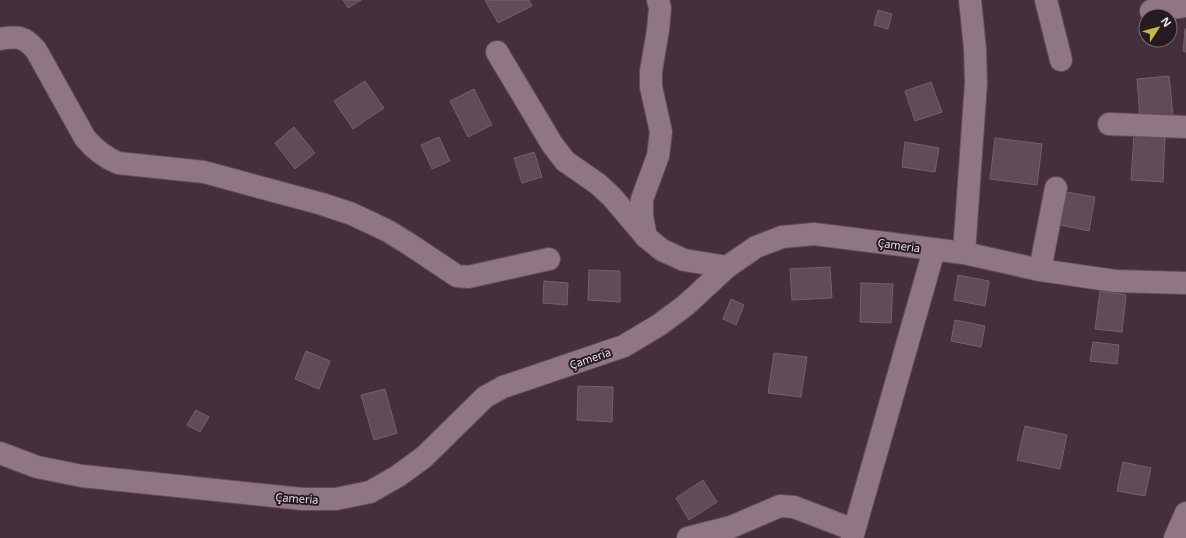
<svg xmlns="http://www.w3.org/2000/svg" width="1186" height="538" viewBox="0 0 1186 538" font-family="'Open Sans',sans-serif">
	<rect width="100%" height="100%" fill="#452f3c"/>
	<!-- building -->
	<g fill="#634a58" stroke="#775e6c">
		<path d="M343 0H361L348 8Z"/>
		<path d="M485 0H529L532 6 498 23Z"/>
		<path d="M878 10 892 14 888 29 874 25Z"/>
		<path d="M1185 29H1186V52L1183 51Z"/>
		<path d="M1169 76 1173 115 1140 118 1137 79Z"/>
		<path d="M365 81 384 108 353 129 334 101Z"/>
		<path d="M931 82 942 112 915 121 905 91Z"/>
		<path d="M474 89 492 125 468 137 450 101Z"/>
		<path d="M294 127 315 153 295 169 275 143Z"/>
		<path d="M1134 135 1165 138 1163 182 1131 180Z"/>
		<path d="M439 137 450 161 432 169 421 145Z"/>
		<path d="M995 138 1042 144 1037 185 990 179Z"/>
		<path d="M905 142 939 148 935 172 902 167Z"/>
		<path d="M534 152 542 177 522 183 514 158Z"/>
		<path d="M1061 191 1095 197 1089 231 1055 224Z"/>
		<path d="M830 267 832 298 792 300 790 269Z"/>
		<path d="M589 270 620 271V302L588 300Z"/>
		<path d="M958 275 989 281 985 306 954 300Z"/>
		<path d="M544 281 568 283 567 305 543 303Z"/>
		<path d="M861 283 893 284 891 323 860 322Z"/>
		<path d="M1100 291 1126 295 1122 332 1095 329Z"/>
		<path d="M731 299 744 305 736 325 723 319Z"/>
		<path d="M955 320 985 326 981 347 951 341Z"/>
		<path d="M1093 342 1119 345 1117 364 1090 361Z"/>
		<path d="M306 351 330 361 319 389 295 379Z"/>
		<path d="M774 353 807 357 801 397 768 393Z"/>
		<path d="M578 386 613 387 612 422 577 420Z"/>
		<path d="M385 389 397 433 374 440 361 395Z"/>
		<path d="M196 410 209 417 200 432 187 425Z"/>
		<path d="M1025 426 1067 435 1060 469 1017 460Z"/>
		<path d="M1123 462 1151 468 1145 496 1117 491Z"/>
		<path d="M703 480 717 502 689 520 676 498Z"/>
	</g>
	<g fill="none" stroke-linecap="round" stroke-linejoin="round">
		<defs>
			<g id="minor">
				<path d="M1046 0 1061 60"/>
				<path d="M1151 11 1186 6"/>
				<path d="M0 39C17 36 24 36 36 50L85 138C95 150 104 157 118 163L204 172 322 204 352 214 388 231 409 244 457 276 468 277 549 259"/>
				<path d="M497 52 552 144 565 161 598 184 612 197 646 237 662 250 684 260 727 267"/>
				<path d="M1109 124 1186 127"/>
				<path d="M646 237 642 216V199L658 156 661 132 651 87V71L658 30 660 8 658 0"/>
				<path d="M964 253 976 83 975 49 970 0"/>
				<path d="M1040 270 1056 188"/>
				<path d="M0 453 37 467 82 476 302 499H336L370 492 398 476 424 457 485 397 503 387 624 346 659 325 686 305 727 267 756 247 782 237 814 234 964 253 1040 270 1115 281 1186 283"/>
				<path d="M688 538 731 527 780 506 794 507 854 530"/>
				<path d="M852 538 934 250"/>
				<path d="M1175 538 1186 513"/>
			</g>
		</defs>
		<!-- minor casing -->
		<use href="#minor" stroke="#604d58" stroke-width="24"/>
		<!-- minor -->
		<use href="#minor" stroke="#907584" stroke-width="22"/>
	</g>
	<g text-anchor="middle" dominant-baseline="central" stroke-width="4" stroke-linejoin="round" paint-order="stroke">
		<!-- street labels -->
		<g font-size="11" fill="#f7e8f0" stroke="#251b21">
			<text transform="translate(899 245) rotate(8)">Çameria</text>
			<text transform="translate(590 358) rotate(-19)">Çameria</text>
			<text transform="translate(297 498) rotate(4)">Çameria</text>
		</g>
	</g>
	<!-- north arrow -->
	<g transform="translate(1158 28) rotate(54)"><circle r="19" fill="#251b21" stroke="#796d74"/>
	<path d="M0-3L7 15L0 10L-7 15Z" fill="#c7bb3c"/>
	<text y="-6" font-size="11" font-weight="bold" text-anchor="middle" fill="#f7e8f0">N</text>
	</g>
</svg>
